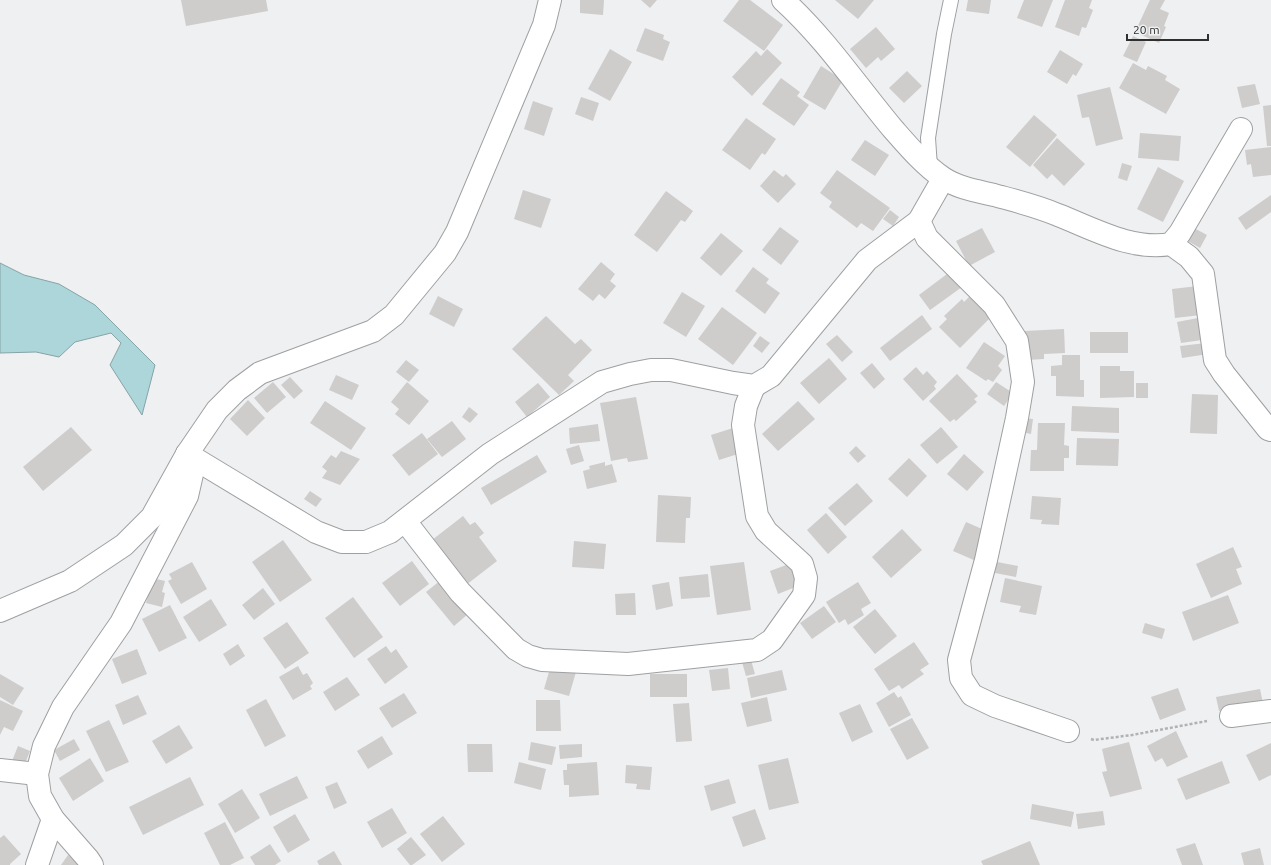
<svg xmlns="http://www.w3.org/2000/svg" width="1271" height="865" viewBox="0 0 1271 865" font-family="Ubuntu,sans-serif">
	<rect width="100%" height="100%" fill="#eef0f2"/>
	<!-- water -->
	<path fill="#acd6d9" stroke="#86a4a6" d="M0 263 24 275 59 284 95 305 155 365 142 415 110 365 121 343 111 333 75 342 59 357 36 352 0 353Z"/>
	<!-- building -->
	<g fill="#cfcccc">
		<path d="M181 0H266L268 11 186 26Z"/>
		<path d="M580 0H604L603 15 580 13Z"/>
		<path d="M641 0H657L650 8Z"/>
		<path d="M739 0H750L783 25 764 51 723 21Z"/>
		<path d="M835 0H874L858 19Z"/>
		<path d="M968 0H991L989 14 966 11Z"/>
		<path d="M1024 0H1053L1042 27 1017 18Z"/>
		<path d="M1065 0H1092L1089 8 1093 10 1086 28 1082 27 1079 36 1055 27Z"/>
		<path d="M1150 0H1165L1160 9 1169 13 1164 26 1166 27 1159 43 1135 32Z"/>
		<path d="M876 27 895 49 881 61 878 57 866 68 850 49Z"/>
		<path d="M645 28 664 35 663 39 670 42 663 61 636 51Z"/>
		<path d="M1133 36 1146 42 1137 62 1123 56Z"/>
		<path d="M610 49 632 62 610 101 588 89Z"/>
		<path d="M767 49 782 63 752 96 732 77 756 51 761 56Z"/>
		<path d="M1060 50 1083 64 1076 76 1073 74 1067 84 1047 72Z"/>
		<path d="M1133 63 1146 70 1148 66 1167 76 1165 80 1180 89 1166 114 1119 88Z"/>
		<path d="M821 66 843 80 825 110 803 97Z"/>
		<path d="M907 71 922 86 904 103 889 88Z"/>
		<path d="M781 78 800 92 797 96 809 105 794 126 762 104Z"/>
		<path d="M1255 84 1260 104 1242 108 1237 87Z"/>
		<path d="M1110 87 1123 139 1096 146 1089 117 1082 118 1077 95Z"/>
		<path d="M581 97 599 103 593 121 575 114Z"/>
		<path d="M533 101 553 108 544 136 524 129Z"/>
		<path d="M1271 105V146H1267L1263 106Z"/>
		<path d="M1034 115 1057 135 1030 167 1006 147Z"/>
		<path d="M746 118 776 139 765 155 762 153 750 170 722 150Z"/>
		<path d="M1140 133 1181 136 1179 161 1138 158Z"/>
		<path d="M1057 138 1085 164 1064 186 1052 174 1047 179 1033 165Z"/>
		<path d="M865 140 889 155 875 176 851 160Z"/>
		<path d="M1271 147V175L1253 177 1251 164 1247 165 1245 150Z"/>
		<path d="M1122 163 1132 166 1127 181 1118 178Z"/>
		<path d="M1158 167 1184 181 1163 222 1137 209Z"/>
		<path d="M774 170 783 177 786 174 796 184 778 203 760 186Z"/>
		<path d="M837 170 890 208 873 231 861 223 857 228 829 207 832 202 820 193Z"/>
		<path d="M523 190 551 199 541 228 514 219Z"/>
		<path d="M666 191 693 211 685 222 681 220 657 252 634 235Z"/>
		<path d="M1271 195V212L1246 230 1238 218Z"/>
		<path d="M890 210 899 217 893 226 883 219Z"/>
		<path d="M780 227 799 241 781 265 762 250Z"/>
		<path d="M982 228 995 252 969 266 956 241Z"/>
		<path d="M1194 228 1207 235 1200 248 1186 240Z"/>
		<path d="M721 233 743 251 721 276 700 258Z"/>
		<path d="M601 262 615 274 610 281 616 286 605 299 599 294 593 301 578 289Z"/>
		<path d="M753 267 769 279 766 283 780 293 765 314 735 291Z"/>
		<path d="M951 271 962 287 930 310 919 295Z"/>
		<path d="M1198 286 1201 315 1175 318 1172 289Z"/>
		<path d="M682 292 705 306 686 337 663 323Z"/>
		<path d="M972 294 993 315 960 348 939 327 947 319 944 316 962 299 964 302Z"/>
		<path d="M438 296 463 309 454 327 429 314Z"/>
		<path d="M722 307 757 333 733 365 698 339Z"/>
		<path d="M922 315 932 329 890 361 880 348Z"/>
		<path d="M546 316 575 344 581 339 592 350 568 375 574 381 559 395 512 349Z"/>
		<path d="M1198 318 1202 340 1181 343 1177 322Z"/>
		<path d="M1064 329 1065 353 1044 354V359L1027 360 1025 331Z"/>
		<rect x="1090" y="332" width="38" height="21"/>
		<path d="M837 335 853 352 842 362 826 344Z"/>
		<path d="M760 336 770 343 762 353 753 346Z"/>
		<path d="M984 342 1005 356 998 366 1002 370 993 382 988 379 986 381 966 368Z"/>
		<path d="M1206 343 1208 354 1182 358 1180 346Z"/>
		<path d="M1062 355H1080V380H1084V397L1056 396V376H1051V366L1062 365Z"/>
		<path d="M829 358 847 379 819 404 800 383Z"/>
		<path d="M406 360 419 370 409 382 396 372Z"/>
		<path d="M872 363 885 379 874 389 860 373Z"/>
		<path d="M1100 366H1120V371H1134V397L1100 398Z"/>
		<path d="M916 367 923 375 927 371 937 382 934 386 936 389 923 401 903 379Z"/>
		<path d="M957 374 978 396 974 399 977 402 956 421 954 419 950 422 929 401Z"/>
		<path d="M336 375 359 385 352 400 329 390Z"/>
		<path d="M290 377 303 391 294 399 281 385Z"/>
		<path d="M273 382 286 397 267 413 254 398Z"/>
		<path d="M407 382 429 401 409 425 395 414 399 409 391 402Z"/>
		<path d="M996 382 1013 393 1004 406 987 394Z"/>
		<path d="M538 383 550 397 527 417 515 402Z"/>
		<rect x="1136" y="383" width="12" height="15"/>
		<path d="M1192 394 1218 395 1217 434 1190 433Z"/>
		<path d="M636 397 648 459 628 462 627 458 611 461 600 403Z"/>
		<path d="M248 400 265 418 247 436 230 419Z"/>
		<path d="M325 401 366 428 351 450 310 423Z"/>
		<path d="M798 401 815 419 778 451 762 434Z"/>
		<path d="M1072 406 1119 408V433L1071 431Z"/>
		<path d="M469 407 478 414 470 423 462 417Z"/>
		<path d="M1023 418 1033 419 1031 434 1021 432Z"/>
		<path d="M452 421 466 439 442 457 427 439Z"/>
		<path d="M1038 423H1065L1064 445 1069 446V458H1064V471H1030L1031 450H1037Z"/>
		<path d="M598 424 600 441 570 444 569 428Z"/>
		<path d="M71 427 92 450 43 491 23 467Z"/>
		<path d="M941 427 958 447 937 464 920 445Z"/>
		<path d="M733 428 741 453 719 460 711 435Z"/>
		<path d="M422 433 438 454 409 476 392 455Z"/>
		<path d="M1077 438 1119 439 1118 466 1076 465Z"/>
		<path d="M579 445 584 461 571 465 566 449Z"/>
		<path d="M856 446 866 456 858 463 849 453Z"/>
		<path d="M341 451 360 459 340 485 322 478 327 471 322 467 331 455 336 458Z"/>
		<path d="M964 454 984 472 967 491 947 474Z"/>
		<path d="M537 455 547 472 491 505 481 488Z"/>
		<path d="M909 458 927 476 907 497 888 479Z"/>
		<path d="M605 462V466L612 464 617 482 587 489 583 471 590 469 589 466Z"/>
		<path d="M857 483 873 501 845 526 828 508Z"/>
		<path d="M310 491 322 499 316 507 304 499Z"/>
		<path d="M658 495 691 497 690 518H686L685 543 656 542Z"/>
		<path d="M1032 496 1061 498 1059 525 1041 524 1042 520 1030 519Z"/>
		<path d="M826 513 847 537 828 554 807 530Z"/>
		<path d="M463 516 470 525 475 522 484 533 479 537 497 561 466 585 432 540Z"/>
		<path d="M966 522 989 532 976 561 953 551Z"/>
		<path d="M902 529 922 550 891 578 872 557Z"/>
		<path d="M283 540 312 580 280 602 252 562Z"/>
		<path d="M574 541 606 544 604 569 572 567Z"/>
		<path d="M1233 547 1242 567 1236 569 1242 584 1211 598 1196 564Z"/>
		<path d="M412 561 429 584 400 606 382 583Z"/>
		<path d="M192 562 207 589 181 604 168 581 172 579 169 574Z"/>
		<path d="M744 562 751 610 717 615 710 566Z"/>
		<path d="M997 562 1018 566 1016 577 995 573Z"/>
		<path d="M789 564 798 586 778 594 770 571Z"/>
		<path d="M708 574 710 597 681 599 679 577Z"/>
		<path d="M152 578 165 581 162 592 165 593 162 607 146 603Z"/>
		<path d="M1005 578 1042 586 1036 615 1019 612 1021 606 1000 602Z"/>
		<path d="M441 580 468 614 454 626 426 592Z"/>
		<path d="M669 582 673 606 656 610 652 585Z"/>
		<path d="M858 582 871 603 861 609 864 615 848 625 845 619 839 623 826 602Z"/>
		<path d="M263 588 275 604 254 620 242 605Z"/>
		<path d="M635 593 636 615H616L615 594Z"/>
		<path d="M1228 595 1239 623 1193 641 1182 612Z"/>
		<path d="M353 597 383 637 354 658 325 618Z"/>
		<path d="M211 599 227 625 199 642 183 617Z"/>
		<path d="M170 605 187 638 159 652 142 619Z"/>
		<path d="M824 606 836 622 812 639 800 623Z"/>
		<path d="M875 609 897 636 875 654 853 627Z"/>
		<path d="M287 622 309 653 285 669 263 638Z"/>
		<path d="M1145 623 1165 629 1162 639 1142 633Z"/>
		<path d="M914 642 929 664 920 670 924 674 902 689 899 685 889 691 874 669Z"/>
		<path d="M238 644 245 656 230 666 223 654Z"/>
		<path d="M386 646 391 653 396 649 408 667 385 684 367 659Z"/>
		<path d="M137 649 147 674 122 684 112 659Z"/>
		<path d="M751 660 755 674 746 676 742 662Z"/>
		<path d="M551 665 576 672 569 696 544 689Z"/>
		<path d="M298 666 303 675 307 673 313 683 310 686 312 689 293 700 279 677Z"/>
		<path d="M728 668 730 689 712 691 709 670Z"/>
		<path d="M782 670 787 690 751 698 747 678Z"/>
		<path d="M0 674 24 688 13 705 0 697Z"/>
		<rect x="650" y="674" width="37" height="23"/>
		<path d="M347 677 360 695 335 711 323 692Z"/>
		<path d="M1178 688 1186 710 1160 720 1151 697Z"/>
		<path d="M1260 689 1263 704 1219 711 1216 697Z"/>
		<path d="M894 692 898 698 901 696 911 715 889 727 876 703Z"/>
		<path d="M404 693 417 713 392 728 379 708Z"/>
		<path d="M138 695 147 714 123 725 115 705Z"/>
		<path d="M767 697 772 721 747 727 741 703Z"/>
		<path d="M266 699 286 736 265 747 246 710Z"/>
		<path d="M0 700 23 711 13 731 4 727 0 735Z"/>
		<path d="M536 700H560L561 731H536Z"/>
		<path d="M689 703 692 741 676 742 673 704Z"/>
		<path d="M860 704 873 732 852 742 839 713Z"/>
		<path d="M912 718 929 748 907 760 890 729Z"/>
		<path d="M109 720 129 762 106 772 86 731Z"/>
		<path d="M179 725 193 748 166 764 152 741Z"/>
		<path d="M1176 731 1188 757 1167 767 1162 758 1155 762 1147 746Z"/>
		<path d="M382 736 393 754 368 769 357 751Z"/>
		<path d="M74 739 80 750 60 761 54 750Z"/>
		<path d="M531 742 556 747 552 765 528 760Z"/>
		<path d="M1129 742 1142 789 1110 797 1102 772 1107 771 1102 749Z"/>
		<path d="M1271 743V775L1259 781 1246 755Z"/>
		<path d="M467 744H492L493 772H468Z"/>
		<path d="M582 744V757L560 759 559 745Z"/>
		<path d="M18 746 30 751 24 766 12 761Z"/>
		<path d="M90 758 104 781 73 801 59 778Z"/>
		<path d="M788 758 799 803 769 810 758 765Z"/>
		<path d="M1222 761 1230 783 1186 800 1177 779Z"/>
		<path d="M519 762 546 769 541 790 514 783Z"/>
		<path d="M597 762 599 795 569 797V785H564L563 770H567V764Z"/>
		<path d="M626 765 652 767 650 790 636 789 637 784 625 783Z"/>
		<path d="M297 776 308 798 270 816 259 794Z"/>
		<path d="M190 777 204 805 143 835 129 807Z"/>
		<path d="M729 779 736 803 711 811 704 786Z"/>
		<path d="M337 782 347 803 334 809 325 787Z"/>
		<path d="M242 789 260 818 235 833 218 804Z"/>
		<path d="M1032 804 1074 812 1071 827 1030 819Z"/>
		<path d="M392 808 407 833 382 848 367 822Z"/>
		<path d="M755 809 766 839 743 847 732 817Z"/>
		<path d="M1103 811 1105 825 1078 829 1076 814Z"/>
		<path d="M295 814 310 840 288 853 273 827Z"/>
		<path d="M443 816 465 844 442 862 420 834Z"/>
		<path d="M225 822 244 858 230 865H220L204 833Z"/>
		<path d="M4 835 21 854 10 864V865H0V838Z"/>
		<path d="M411 837 426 855 412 865H410L397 849Z"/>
		<path d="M1030 841 1040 865H983L981 861Z"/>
		<path d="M1195 843 1203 865H1182L1176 849Z"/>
		<path d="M270 844 281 861 275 865H255L250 857Z"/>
		<path d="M1260 848 1264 865H1244L1241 853Z"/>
		<path d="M334 851 342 865H319L317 861Z"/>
		<path d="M68 855 82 865H61Z"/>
	</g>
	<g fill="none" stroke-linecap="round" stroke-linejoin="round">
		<defs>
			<path id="service" d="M930 167 928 138 944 34 951 0"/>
			<g id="minor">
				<path d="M783 0C825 38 857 86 893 129 908 146 924 165 943 178 958 188 977 191 994 195 1016 201 1037 206 1058 215 1094 229 1132 251 1171 244L1180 233 1241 129"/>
				<path d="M919 221 927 238 994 305 1017 341 1023 382 1017 418 986 560 959 660 961 678 972 695 995 706 1068 731"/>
				<path d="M1171 244 1189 257 1203 274 1215 360 1224 374 1268 429 1271 430"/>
				<path d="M187 454 316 532 342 542H366L390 532 490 454 602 382 630 374 651 370H671L733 383 754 386 771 376 867 260 919 221 943 179"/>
				<path d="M405 521 460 592 516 649 528 656 542 660 628 664 757 650 772 640 804 595 806 578 802 564 766 531 757 516 743 425 746 406 754 386"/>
				<path d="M0 611 70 581 124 545 152 517 187 454 217 410 237 390 260 373 373 331 394 315 445 253 457 232 544 25 550 0"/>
				<path d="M1231 716 1271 711"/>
				<path d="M0 770 37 774"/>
				<path d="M37 865 53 819"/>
				<path d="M92 865 88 859 53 819 40 796 37 774 44 746 63 707 121 623 187 496 192 474 187 454"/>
			</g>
		</defs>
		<!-- service casing -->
		<use href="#service" stroke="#9ea0a2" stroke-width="16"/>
		<!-- minor casing -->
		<use href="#minor" stroke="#9ea0a2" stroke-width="24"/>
		<!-- path -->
		<path stroke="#b1b2b4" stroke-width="2.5" stroke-dasharray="3 2" stroke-linecap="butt" d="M1091 739 1094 740 1132 735 1207 721"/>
		<!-- service -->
		<use href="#service" stroke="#fff" stroke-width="14"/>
		<!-- minor -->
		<use href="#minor" stroke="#fff" stroke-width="22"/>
	</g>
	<!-- scale -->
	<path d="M1127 34v6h81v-6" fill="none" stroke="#2f2f30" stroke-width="2"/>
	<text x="1133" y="34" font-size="12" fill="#2f2f30" stroke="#eef0f2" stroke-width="3" paint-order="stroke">20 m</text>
</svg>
